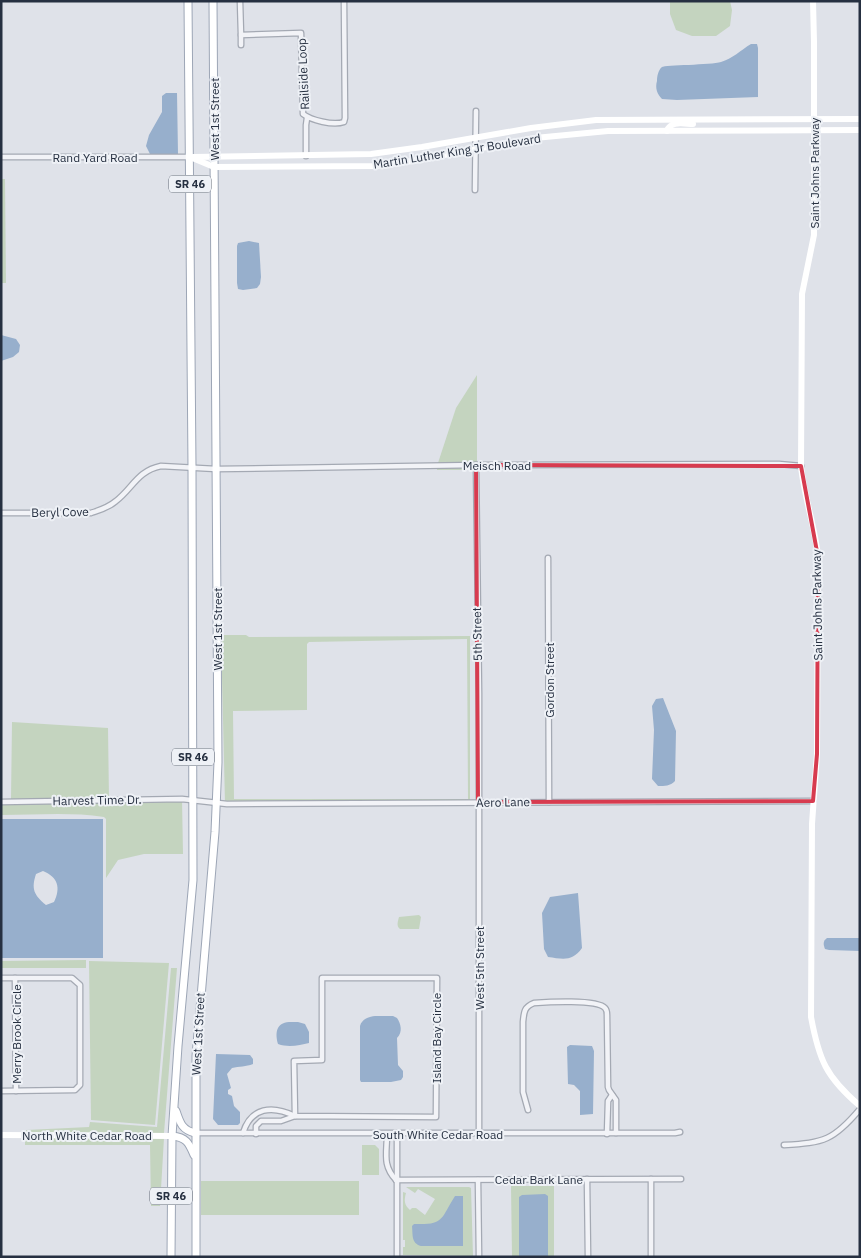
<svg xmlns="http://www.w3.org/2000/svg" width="861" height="1258" viewBox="0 0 861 1258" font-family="'IBM Plex Sans',sans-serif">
	<rect width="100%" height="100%" fill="#dfe2e9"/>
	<!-- green -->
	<g fill="#c4d4bf" fill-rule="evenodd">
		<path d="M670 1H730L732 10 730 26 716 36H692L676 30 670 14Z"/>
		<path d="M1 179H5L6 283H1Z"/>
		<path d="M477 375V470H437V466L456 408Z"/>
		<path d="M221 635H246L249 637 470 636V801L225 803ZM467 639 468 799H234L233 711 307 710V644L309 642Z"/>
		<path d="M12 722 108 728 109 799H182L183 854H144L118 860 106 878V819L104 817C71 812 36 815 1 815V799H11Z"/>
		<path d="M419 915 421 917 419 929H400C396 926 398 921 399 917Z"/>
		<path d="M86 960V968H1V961Z"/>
		<path d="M89 961 169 963 155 1125 91 1120Z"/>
		<path d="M171 968H177L164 1133 26 1132V1130L89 1127 90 1122 157 1127Z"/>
		<path d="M25 1138H164L160 1206H151L150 1145H25Z"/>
		<path d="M362 1145H375L379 1149V1175H362Z"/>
		<rect x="201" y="1181" width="158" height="34"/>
		<path d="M511 1186H554V1257H512Z"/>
		<path d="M406 1187H469L471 1188 473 1256 403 1255V1247H405V1240H403V1192L406 1193C404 1200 404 1205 410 1210L412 1208H416L425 1215 435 1199 418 1189 415 1193Z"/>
	</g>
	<!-- water -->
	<g fill="#97afcc" fill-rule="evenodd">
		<path d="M751 44H757L758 48V97L677 100 662 99C657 94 655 88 657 81 657 77 658 70 662 67 665 65 711 65 721 62 732 59 741 50 751 44Z"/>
		<path d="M166 93H177L178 154H150L146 146 149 135 162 112V96Z"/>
		<path d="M249 241 259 243 261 277 260 284 257 288 243 290 238 289 237 283V246L238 243Z"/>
		<path d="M1 335 16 339 20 345 19 352 13 357 1 361Z"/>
		<path d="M663 698 676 731 675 781C670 786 665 786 658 786L652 779 654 730 652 706 656 699Z"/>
		<path d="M1 819H103V958H1ZM43 871C58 877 61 888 54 902L46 905C34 895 31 889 36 874Z"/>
		<path d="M578 893 582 948C572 962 563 959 548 957L544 949 542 913 550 897Z"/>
		<path d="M827 938H860V951L829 950 825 949C823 944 823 941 827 938Z"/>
		<path d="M375 1016H393L397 1018C401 1024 403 1032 397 1038L398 1065 403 1071V1077L401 1080 391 1082H361L360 1080V1026C362 1019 368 1017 375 1016Z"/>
		<path d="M289 1022H298L305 1024 309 1032V1043C300 1045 289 1048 278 1044 275 1033 276 1023 289 1022Z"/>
		<path d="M570 1045 592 1046 594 1051 593 1114 580 1115V1091L574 1085 568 1084 567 1047Z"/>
		<path d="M216 1054 250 1055 253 1059V1064C246 1067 239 1066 232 1068L227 1074 231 1088 228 1090V1094L232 1096 234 1106 240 1112V1123L238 1125H218L213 1119Z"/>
		<path d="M545 1194 548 1196V1257H519V1197L522 1195Z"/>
		<path d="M455 1196H463V1246H421C411 1243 413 1235 412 1226L414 1224C444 1225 440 1220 455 1196Z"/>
	</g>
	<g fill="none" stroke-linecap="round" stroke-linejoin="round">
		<defs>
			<g id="street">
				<path d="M240 1 241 35 301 33 303 114C311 120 333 126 344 122L345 118 344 1"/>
				<path d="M241 35V45"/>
				<path d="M306 156V125L307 118"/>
				<path d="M1 157H190"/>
				<path d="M475 190 476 111"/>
				<path d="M476 465 479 693V1134"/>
				<path d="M1 513H91C100 510 108 508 116 501 133 488 137 471 161 466L216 469 476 465 779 464 801 466"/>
				<path d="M548 558 549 802"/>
				<path d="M1 802 182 799 227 804 813 801"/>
				<path d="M1 978H72L80 985V1085L75 1090 1 1091"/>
				<path d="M15 978 16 1091"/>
				<path d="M528 1110 523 1092V1022C524 1012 524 1007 534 1003 547 1002 597 999 605 1008 607 1010 607 1012 607 1015L608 1087 609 1090 616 1100V1133"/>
				<path d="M195 1133H675L680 1132"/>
				<path d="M243 1133C251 1107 272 1105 295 1116"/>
				<path d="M256 1134V1126L261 1121H281L295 1116 436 1117 437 978H322V1060L294 1061 295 1116"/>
				<path d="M387 1134C387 1153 382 1165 396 1180"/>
				<path d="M397 1134V1257"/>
				<path d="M607 1134 608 1101 612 1095"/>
				<path d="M784 1145C824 1143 834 1140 860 1109"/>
				<path d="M587 1179 588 1257"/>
				<path d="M651 1179V1257"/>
				<path d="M396 1180 681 1179"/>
				<path d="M478 1180 479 1257"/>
			</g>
			<g id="primary">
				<path d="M176 1111C180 1123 182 1130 195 1133"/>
				<path d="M172 1136C186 1137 189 1143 194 1155"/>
				<path d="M171 1257 172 1136 178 1046 193 880 192 467 188 1"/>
				<path d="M196 1257V1056L215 832 218 762 213 1"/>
			</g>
		</defs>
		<!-- street casing -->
		<use href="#street" stroke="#a4a9b3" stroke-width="7"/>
		<!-- primary casing -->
		<use href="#primary" stroke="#9da6b6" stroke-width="9"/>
		<!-- street -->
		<use href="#street" stroke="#f2f3f7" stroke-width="4.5"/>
		<!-- secondary -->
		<g stroke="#fff" stroke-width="6">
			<path d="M813 1 814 42V235L802 294 801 466C804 497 815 526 818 557L817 754 812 824 811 1017C819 1060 826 1077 860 1106"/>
			<path d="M667 131C671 120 684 124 693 124"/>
			<path d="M190 157 214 167 375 166 412 161 535 138 608 131 860 130"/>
			<path d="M193 157 371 154 422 147 531 128 596 120 860 119"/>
			<path d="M1 1135 172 1136"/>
		</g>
		<!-- primary -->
		<use href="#primary" stroke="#fff" stroke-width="7"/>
	</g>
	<!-- marked area -->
	<path fill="none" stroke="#d73b4f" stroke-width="4" stroke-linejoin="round" d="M476 465 801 466 818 557 817 754 813 801 478 802Z"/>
	<g text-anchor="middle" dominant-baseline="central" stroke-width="4" stroke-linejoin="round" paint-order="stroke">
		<!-- shield labels -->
		<g fill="#eef1f6" stroke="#626a77" stroke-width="1">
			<rect x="169" y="175.5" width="42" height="17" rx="4"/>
			<rect x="172" y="748.5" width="42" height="17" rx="4"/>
			<rect x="150" y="1187.5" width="42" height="17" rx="4"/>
		</g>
		<g font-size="11" font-weight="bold" fill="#263041">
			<text x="190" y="184">SR 46</text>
			<text x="193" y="757">SR 46</text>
			<text x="171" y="1196">SR 46</text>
		</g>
		<!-- street labels -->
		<g font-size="12" fill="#263041" stroke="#eef1f6">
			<text transform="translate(303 74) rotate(-93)">Railside Loop</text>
			<text transform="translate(214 119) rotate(-90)">West 1st Street</text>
			<text transform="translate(457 151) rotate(-9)">Martin Luther King Jr Boulevard</text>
			<text x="95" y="157">Rand Yard Road</text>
			<text transform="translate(814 173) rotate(-90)">Saint Johns Parkway</text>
			<text x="497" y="465">Meisch Road</text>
			<text transform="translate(60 512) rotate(-1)">Beryl Cove</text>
			<text transform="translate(817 605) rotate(-91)">Saint Johns Parkway</text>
			<text transform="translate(217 629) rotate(-90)">West 1st Street</text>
			<text transform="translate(477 634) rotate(-91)">5th Street</text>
			<text transform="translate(549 680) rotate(-90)">Gordon Street</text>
			<text transform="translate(97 800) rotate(-1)">Harvest Time Dr.</text>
			<text transform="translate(503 802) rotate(-1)">Aero Lane</text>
			<text transform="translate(479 968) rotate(-90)">West 5th Street</text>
			<text transform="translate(16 1034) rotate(-90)">Merry Brook Circle</text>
			<text transform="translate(198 1034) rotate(-87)">West 1st Street</text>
			<text transform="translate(436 1038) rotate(-90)">Island Bay Circle</text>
			<text x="438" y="1134">South White Cedar Road</text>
			<text x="87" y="1135">North White Cedar Road</text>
			<text x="539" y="1179">Cedar Bark Lane</text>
		</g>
	</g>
	<!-- border -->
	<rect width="861" height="1258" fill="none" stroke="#263041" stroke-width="5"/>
</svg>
